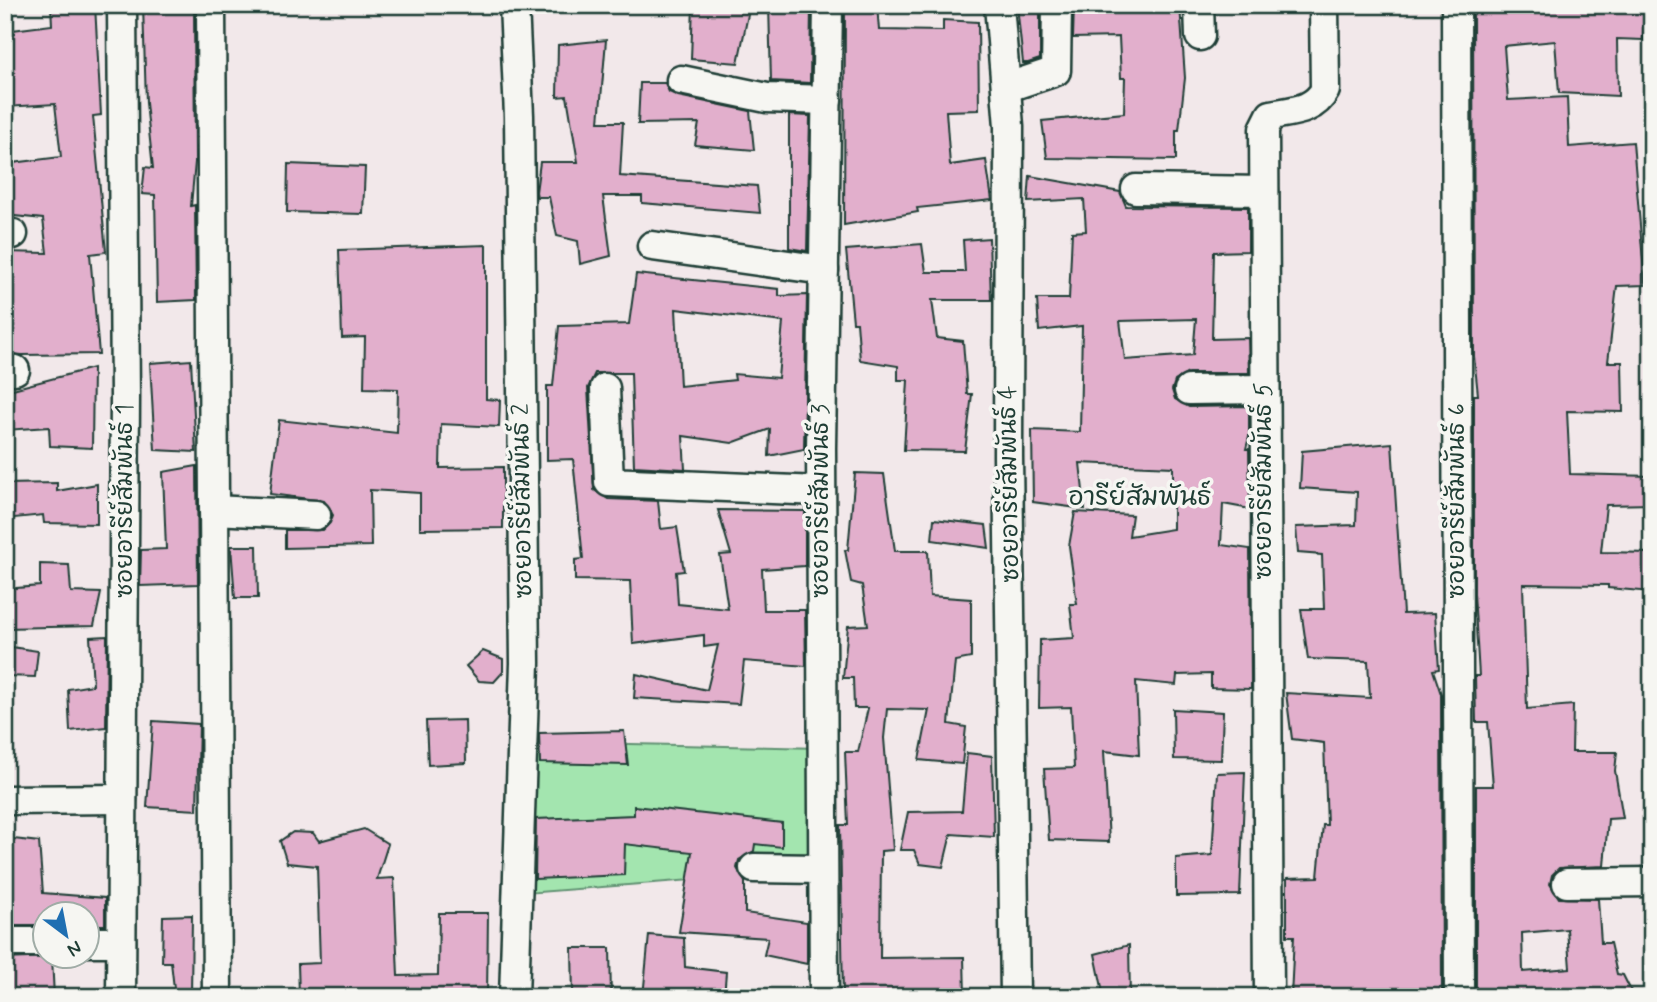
<svg xmlns="http://www.w3.org/2000/svg" width="1657" height="1002" viewBox="0 0 1657 1002" font-family="Mynerve,'Playpen Sans Thai',sans-serif">
	<rect width="100%" height="100%" fill="#f2e8ea"/>
	<filter id="ink" filterUnits="userSpaceOnUse"><feTurbulence type="fractalNoise" baseFrequency=".0143" numOctaves="2"/><feDisplacementMap in="SourceGraphic" scale="14" xChannelSelector="R" yChannelSelector="G"/><feConvolveMatrix kernelMatrix="1 2 1 2 8 2 1 2 1" color-interpolation-filters="sRGB"/></filter>
	<g filter="url(#ink)">
		<!-- green -->
		<path fill="#a3e5af" stroke="#619172" stroke-width="2" d="M536 742 821 748 820 808 807 871 526 893Z"/>
		<!-- building -->
		<g fill="#e2afcc" stroke="#1f3d34" stroke-width="2" fill-rule="evenodd">
			<path d="M51 5H95L101 115 93 116 106 252 90 254 99 354 22 355 5 353V252L47 253 43 219 5 215V164L61 157 55 104 5 107V31L52 25Z"/>
			<path d="M143 5H194L195 162 191 206 195 205 196 300 157 302 155 195 142 194 145 167 153 168 146 103Z"/>
			<path d="M693 5H750L738 63 691 59Z"/>
			<path d="M769 5H811L810 83 771 81Z"/>
			<path d="M845 5H877L879 30 943 31V20L978 22 979 110 946 111 950 165 986 160 992 200 917 208 918 212 844 225Z"/>
			<path d="M1017 5H1040V59L1028 63H1023Z"/>
			<path d="M1074 5H1180L1185 78 1179 130H1176V160L1047 158 1042 121 1124 113 1125 78H1121L1119 37 1073 38Z"/>
			<path d="M1473 5H1645L1643 40 1617 39 1618 96 1559 93 1555 41 1504 46 1508 100 1567 97 1569 147 1633 142 1645 285 1617 286 1608 362H1622L1623 412 1567 411 1570 474 1652 476V504L1606 505 1601 552 1652 553V592L1608 588V585L1523 584 1527 709 1573 705 1572 752H1617L1615 771 1623 818 1608 819 1604 866 1559 868 1552 875 1550 884 1559 898 1598 899 1601 943H1610L1617 974 1623 975 1634 997H1502L1476 994V786H1493L1488 722H1476L1475 676H1479L1474 593V395H1478L1474 356ZM1567 929 1570 968 1523 972 1522 933Z"/>
			<path d="M606 40 599 122H623L620 176 757 186 760 213 642 203V196H603L611 256 580 264 578 241 557 236 549 197H537L536 192 540 162H578L567 96 557 97 558 45Z"/>
			<path d="M640 83H665L669 92 678 96 750 111 754 150 695 145 699 123 638 124Z"/>
			<path d="M789 115 810 116 807 251 789 248Z"/>
			<path d="M288 164 365 167 363 214 287 212Z"/>
			<path d="M1030 176 1120 192 1126 206 1248 207V251L1214 252 1212 339 1248 338 1249 373H1188L1175 381 1172 390 1175 399 1189 407 1249 406V437L1246 449H1249L1250 509 1223 504 1221 545 1250 549 1251 689 1211 688V674L1177 675 1176 685 1136 681 1139 755 1104 751 1109 842 1049 840 1044 769 1074 768 1071 707 1039 708 1040 640 1074 638 1070 604H1077L1069 546 1075 512 1132 515 1129 536 1173 529V467L1080 463 1085 509 1033 502 1032 430 1080 432 1082 326 1039 331 1037 299H1069L1072 232 1086 231 1084 199 1028 202ZM1196 319 1193 355 1125 360 1120 321Z"/>
			<path d="M989 238 991 300H932L937 338 963 341 967 394H972L965 451 904 450 908 380H898V366L860 360 857 322H853L846 250 922 244 926 272H965L963 240Z"/>
			<path d="M486 245V399L500 400 499 427 441 424 440 468 503 467V528L420 529V493L370 490 371 546 285 548V530H323L330 523 333 515 324 501 270 494 279 420 397 433 398 389 364 388 365 337 342 338 339 250Z"/>
			<path d="M636 274 779 289V296L807 295 804 449 769 456 770 429 732 443 683 436 685 469 634 466 631 373H595L588 388 594 490 608 499 658 501 661 529 677 527 684 571 676 572 678 604 728 609 720 555 731 554 718 510 805 511V566L762 569 764 610H805L806 666 744 661 739 704 634 698 636 674 707 690 718 645 704 647V635L633 644 630 581 575 580V560L583 559 573 459 547 460V386H553L559 326 629 324ZM676 309 783 322 778 378 734 374 735 380 680 386Z"/>
			<path d="M191 360 196 452 155 450 150 363Z"/>
			<path d="M93 368 92 448 50 446 49 427 5 430V391Z"/>
			<path d="M1392 443 1403 614 1435 613 1439 669 1433 670 1441 694 1442 996 1291 997 1294 936H1287V878L1318 877 1323 825H1327L1324 743 1292 739 1286 693 1370 698 1368 661 1308 659 1301 609H1324L1322 555 1298 553 1296 527 1356 525 1357 492 1300 488 1302 451Z"/>
			<path d="M197 466 198 584 140 586 141 550 166 549 163 472Z"/>
			<path d="M855 473 884 474 895 551H928L930 596 971 599V658L955 661 949 724 966 727 962 764 919 760 929 710 887 709 884 738 893 850 881 851 880 958 964 957 965 997H843L840 825H848L845 752H858L868 708H854L853 678H843L848 626 868 625 862 585 851 582 845 550H848Z"/>
			<path d="M57 483V491L97 484V524L44 523 43 515 5 519V484Z"/>
			<path d="M934 519 986 525 989 548 932 540Z"/>
			<path d="M231 546H257L258 598H235Z"/>
			<path d="M40 564 69 565 71 592 101 593 94 626 5 628V589L40 586Z"/>
			<path d="M107 636 106 727 70 731 68 689 93 685 90 637Z"/>
			<path d="M5 646 38 651 35 677 5 676Z"/>
			<path d="M483 651 503 659V672L494 682 479 681 466 666Z"/>
			<path d="M1173 709 1223 712 1221 760 1174 759Z"/>
			<path d="M465 720 466 763 428 765 426 721Z"/>
			<path d="M153 721 199 724 197 810 147 807Z"/>
			<path d="M624 731 628 765 540 763 539 733Z"/>
			<path d="M967 753 992 756 994 837 951 834 943 867 920 864 914 850H900L908 812 962 811Z"/>
			<path d="M1245 772 1240 895 1176 896V858L1212 855 1217 773Z"/>
			<path d="M634 806 782 823V847L755 844 754 851 739 860 737 868 745 882V913L807 922V964L764 955 768 938 679 932 692 852 625 844 624 875 535 879 536 819 634 815Z"/>
			<path d="M364 829 388 844 377 879 394 878 398 976 438 975 439 913H488L487 997 299 995 298 964 320 963 317 866 287 863 280 841 293 832 313 833 319 841Z"/>
			<path d="M5 838 39 842 43 893 105 898V925H88V914H43V925H5Z"/>
			<path d="M192 915 191 997H175L171 962H162L163 916Z"/>
			<path d="M649 935 684 938 685 967 726 972 724 997H643Z"/>
			<path d="M1129 945 1130 997H1104L1095 954Z"/>
			<path d="M572 948H610L611 997H573Z"/>
			<path d="M52 957 54 997H5V959Z"/>
		</g>
		<g fill="none" stroke-linecap="round" stroke-linejoin="round">
			<defs>
				<g id="minor">
					<path d="M211 5 217 997"/>
					<path d="M514 5 519 116 525 663 514 997"/>
					<path d="M999 5 1009 126 1008 456 1015 997"/>
					<path d="M1199 5 1200 36"/>
					<path d="M1456 5 1459 997"/>
					<path d="M681 80 767 98 827 100"/>
					<path d="M1008 87 1056 71 1057 5"/>
					<path d="M1136 189 1264 191"/>
					<path d="M5 233 13 234"/>
					<path d="M652 246 824 270"/>
					<path d="M5 369 15 370"/>
					<path d="M605 388 609 482 820 491"/>
					<path d="M1189 390 1264 389"/>
					<path d="M214 510 316 515"/>
					<path d="M5 800 122 799"/>
					<path d="M754 868 821 869"/>
					<path d="M1567 883 1652 882"/>
					<path d="M5 942H46"/>
					<path d="M88 942H121"/>
					<path d="M121 997 125 398 122 5"/>
					<path d="M824 997 821 448 828 5"/>
					<path d="M1269 997 1264 129 1271 115C1292 111 1314 111 1325 90L1324 5"/>
				</g>
			</defs>
			<!-- minor casing -->
			<use href="#minor" stroke="#1f3d34" stroke-width="33"/>
			<!-- minor -->
			<use href="#minor" stroke="#f6f6f2" stroke-width="28"/>
		</g>
	</g>
	<g text-anchor="middle" dominant-baseline="central" stroke-width="7" stroke-linejoin="round" paint-order="stroke">
		<!-- street labels -->
		<g font-size="24" fill="#1f3d34" stroke="#f6f6f2">
			<text transform="translate(1264 481) rotate(-90)">ซอยอารีย์สัมพันธ์ 5</text>
			<text transform="translate(1010 484) rotate(-91)">ซอยอารีย์สัมพันธ์ 4</text>
			<text transform="translate(125 501) rotate(-90)">ซอยอารีย์สัมพันธ์ 1</text>
			<text transform="translate(523 501) rotate(-91)">ซอยอารีย์สัมพันธ์ 2</text>
			<text transform="translate(821 501) rotate(-90)">ซอยอารีย์สัมพันธ์ 3</text>
			<text transform="translate(1457 501) rotate(-90)">ซอยอารีย์สัมพันธ์ 6</text>
		</g>
		<!-- neighbourhood labels -->
		<g font-size="26" fill="#1f3d34" stroke="#f6f6f2">
			<text x="1140" y="498">อารีย์สัมพันธ์</text>
		</g>
	</g>
	<!-- margin -->
	<rect width="1657" height="1002" fill="none" stroke="#f6f6f2" stroke-width="28"/>
	<rect x="14" y="14" width="1629" height="974" fill="none" stroke="#1f3d34" stroke-width="2.5" filter="url(#ink)"/>
	<!-- north arrow -->
	<g transform="translate(66 935) rotate(148)"><circle r="33" fill="#f6f6f2" stroke="#a0aca6" stroke-width="2"/>
	<path d="M0-5L12 26L0 18L-12 26Z" fill="#1f6fb2"/>
	<text y="-10" font-size="19" font-weight="bold" text-anchor="middle" fill="#1f3d34">N</text>
	</g>
</svg>
